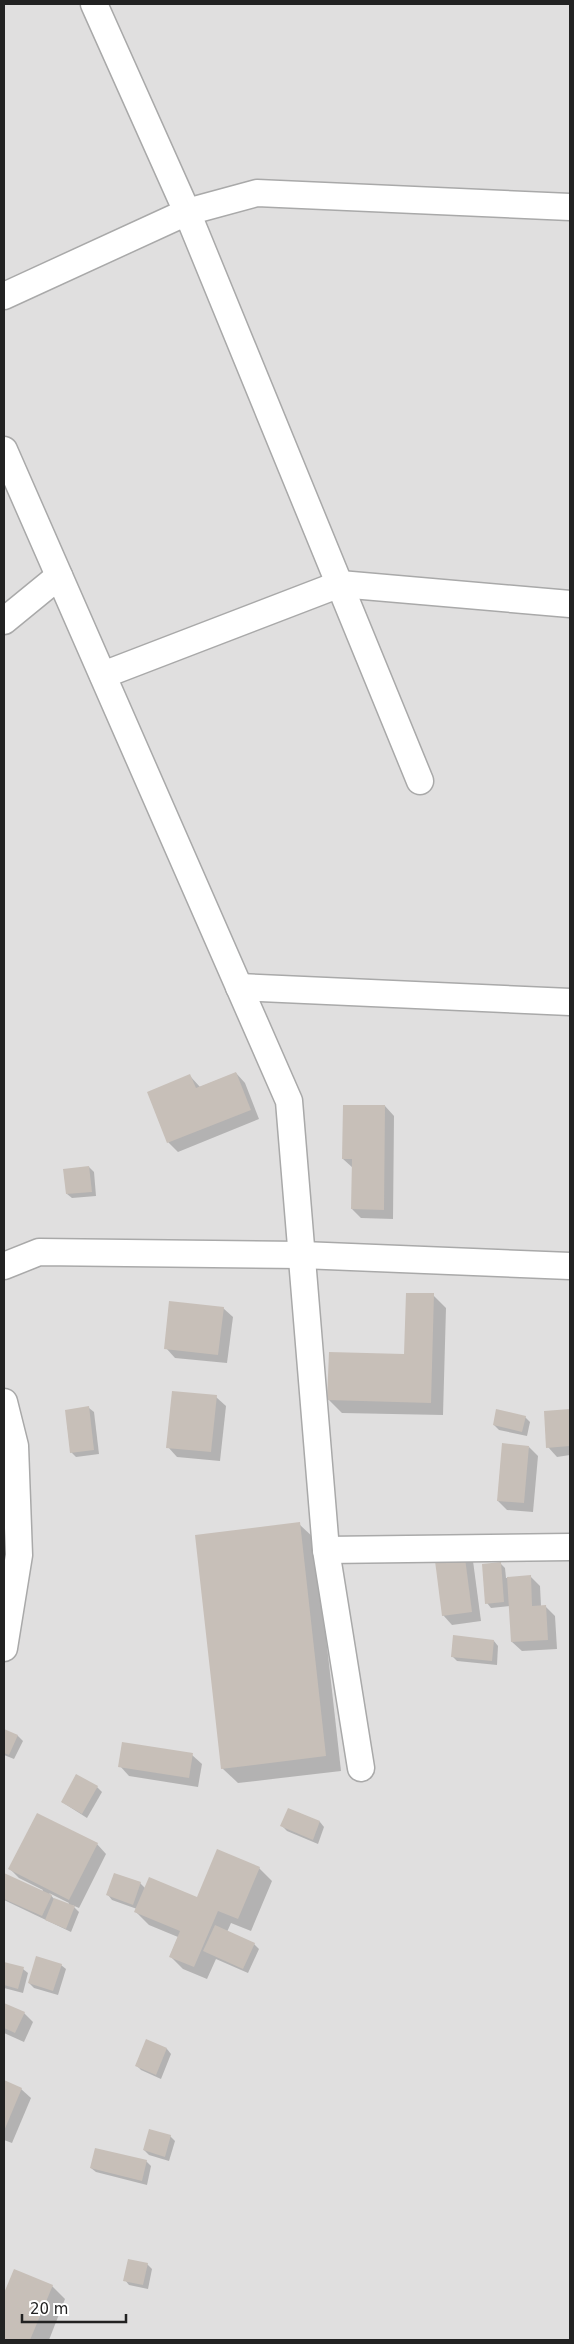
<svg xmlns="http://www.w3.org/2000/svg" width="574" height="2344" viewBox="0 0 574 2344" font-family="'DejaVu Sans',sans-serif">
	<rect width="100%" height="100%" fill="#f2efe9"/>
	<!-- residential -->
	<rect fill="#e0dfdf" x="4" y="4" width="566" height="2336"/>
	<!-- shadow -->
	<g fill="#0003" fill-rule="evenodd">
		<path d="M236 1073 245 1083 259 1119 178 1152 168 1142 190 1076 200 1087Z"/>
		<path d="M385 1106 394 1116 393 1219 361 1218 352 1209 353 1168 343 1159Z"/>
		<path d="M89 1167 94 1172 96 1196 72 1198 67 1194Z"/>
		<path d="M433 1295 446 1308 443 1415 342 1413 329 1400 405 1355Z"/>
		<path d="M223 1308 233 1317 227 1363 175 1358 166 1348Z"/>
		<path d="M216 1397 226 1406 220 1461 177 1457 168 1447Z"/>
		<path d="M89 1408 94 1412 99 1454 76 1457 71 1452Z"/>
		<path d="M570 1410V1455L557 1457 548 1447 545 1412Z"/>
		<path d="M525 1417 530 1422 527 1436 499 1430 494 1425Z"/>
		<path d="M529 1447 538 1456 533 1512 507 1510 498 1501Z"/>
		<path d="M299 1524 315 1539 341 1771 238 1783 222 1768Z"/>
		<path d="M464 1551 473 1561 481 1621 452 1625 443 1615Z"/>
		<path d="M500 1563 505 1568 506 1578 530 1576 540 1586 541 1606H545L555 1616 557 1649 522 1651 512 1642 510 1606 491 1608 487 1603Z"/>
		<path d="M494 1641 498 1646 497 1665 457 1661 452 1656Z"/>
		<path d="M4 1730 18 1736 23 1741 14 1759 4 1755Z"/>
		<path d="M192 1755 202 1764 198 1787 129 1776 120 1766Z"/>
		<path d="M97 1787 102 1792 87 1818 62 1802Z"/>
		<path d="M289 1809 320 1822 324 1827 318 1844 287 1831 282 1826Z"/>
		<path d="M97 1844 106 1854 79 1908 72 1905 79 1912 71 1932 4 1900V1875L42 1892 43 1890 19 1878 10 1869ZM49 1893 69 1903 68 1905 55 1900Z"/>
		<path d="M259 1868 272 1881 251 1931 231 1923 227 1932 254 1944 259 1949 248 1973 216 1959 207 1979 183 1969 170 1956 178 1937 149 1925 136 1912 137 1909 112 1900 108 1895 140 1883 146 1889 198 1899Z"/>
		<path d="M4 1964 23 1969 28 1973 23 1993 4 1988Z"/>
		<path d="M61 1965 66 1969 58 1995 34 1988 29 1983Z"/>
		<path d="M4 2004 24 2013 33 2022 24 2042 4 2033Z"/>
		<path d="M147 2041 167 2049 171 2054 161 2079 141 2070 136 2065Z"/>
		<path d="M5 2082 21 2089 31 2098 12 2143 4 2140Z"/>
		<path d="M170 2136 175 2141 169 2161 149 2155 144 2150Z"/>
		<path d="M146 2161 151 2166 147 2185 96 2172 91 2168Z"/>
		<path d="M147 2264 152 2269 148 2289 129 2285 125 2280Z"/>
		<path d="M14 2271 52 2286 65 2299 49 2340H4V2296Z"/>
	</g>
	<!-- building -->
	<g fill="#c7bfb8">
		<path d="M236 1072 251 1110 167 1143 147 1092 190 1074 196 1088Z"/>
		<path d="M343 1105H385L384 1210 351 1209 352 1159H342Z"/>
		<path d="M89 1166 92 1192 66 1194 63 1169Z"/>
		<path d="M406 1293H434L431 1403 327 1400 329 1352 404 1354Z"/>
		<path d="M169 1301 224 1307 218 1355 164 1349Z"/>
		<path d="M172 1391 217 1395 211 1452 166 1448Z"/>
		<path d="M89 1406 94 1450 70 1453 65 1410Z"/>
		<path d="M496 1409 526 1416 522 1432 493 1425Z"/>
		<path d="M570 1409V1446L546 1448 544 1411Z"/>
		<path d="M502 1443 529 1446 524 1503 497 1501Z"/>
		<path d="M300 1522 326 1756 221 1769 195 1535Z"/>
		<path d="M464 1550 472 1612 442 1616 434 1553Z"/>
		<path d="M501 1562 504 1602 485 1604 482 1564Z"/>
		<path d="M531 1575 532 1606 546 1605 548 1640 511 1642 507 1577Z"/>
		<path d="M453 1635 494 1640 492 1661 451 1657Z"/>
		<path d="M4 1729 18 1735 9 1755 4 1753Z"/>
		<path d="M122 1742 193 1753 189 1778 118 1767Z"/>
		<path d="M76 1774 98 1786 82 1814 61 1802Z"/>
		<path d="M288 1808 320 1821 313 1840 280 1826Z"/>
		<path d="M37 1813 98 1843 69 1900 8 1869Z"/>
		<path d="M217 1849 260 1867 238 1919 218 1911 194 1967 169 1957 180 1931 134 1912 149 1877 197 1897Z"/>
		<path d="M4 1873 52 1895 42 1916 4 1899Z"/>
		<path d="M114 1873 141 1882 133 1905 106 1895Z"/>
		<path d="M54 1898 75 1906 66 1929 45 1920Z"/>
		<path d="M215 1925 255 1943 243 1969 203 1951Z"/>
		<path d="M36 1956 62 1964 53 1991 28 1983Z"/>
		<path d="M4 1962 24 1967 18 1989 4 1985Z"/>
		<path d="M4 2003 25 2012 15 2033 4 2028Z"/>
		<path d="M146 2039 167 2048 156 2075 135 2066Z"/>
		<path d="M4 2080 22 2088 4 2131Z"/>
		<path d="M149 2129 171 2135 165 2157 143 2150Z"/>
		<path d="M95 2148 147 2160 142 2181 90 2168Z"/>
		<path d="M128 2259 148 2263 143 2285 123 2281Z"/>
		<path d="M14 2269 53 2285 30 2340H4V2293Z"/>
	</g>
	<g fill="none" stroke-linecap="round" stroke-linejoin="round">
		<defs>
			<g id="minor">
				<path d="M94 4 187 212 420 781"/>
				<path d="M4 296 187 212 257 193 570 207"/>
				<path d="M4 450 289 1101 326 1550 361 1768"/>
				<path d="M4 621 59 576"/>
				<path d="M103 675 340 584 570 604"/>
				<path d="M239 987 570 1002"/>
				<path d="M4 1266 39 1252 302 1255 570 1266"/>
				<path d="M4 1402 15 1446 19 1555 4 1648"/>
				<path d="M326 1550 570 1547"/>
			</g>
		</defs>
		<!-- minor casing -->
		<use href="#minor" stroke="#a9a9a9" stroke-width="29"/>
		<!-- minor -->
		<use href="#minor" stroke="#fff" stroke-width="26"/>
	</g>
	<!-- border -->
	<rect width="574" height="2344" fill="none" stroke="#222222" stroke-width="10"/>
	<!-- scale -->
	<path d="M22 2314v8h104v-8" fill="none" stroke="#222222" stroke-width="2.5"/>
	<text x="30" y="2314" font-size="15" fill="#222222" stroke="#ffffff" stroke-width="4" paint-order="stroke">20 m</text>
</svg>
